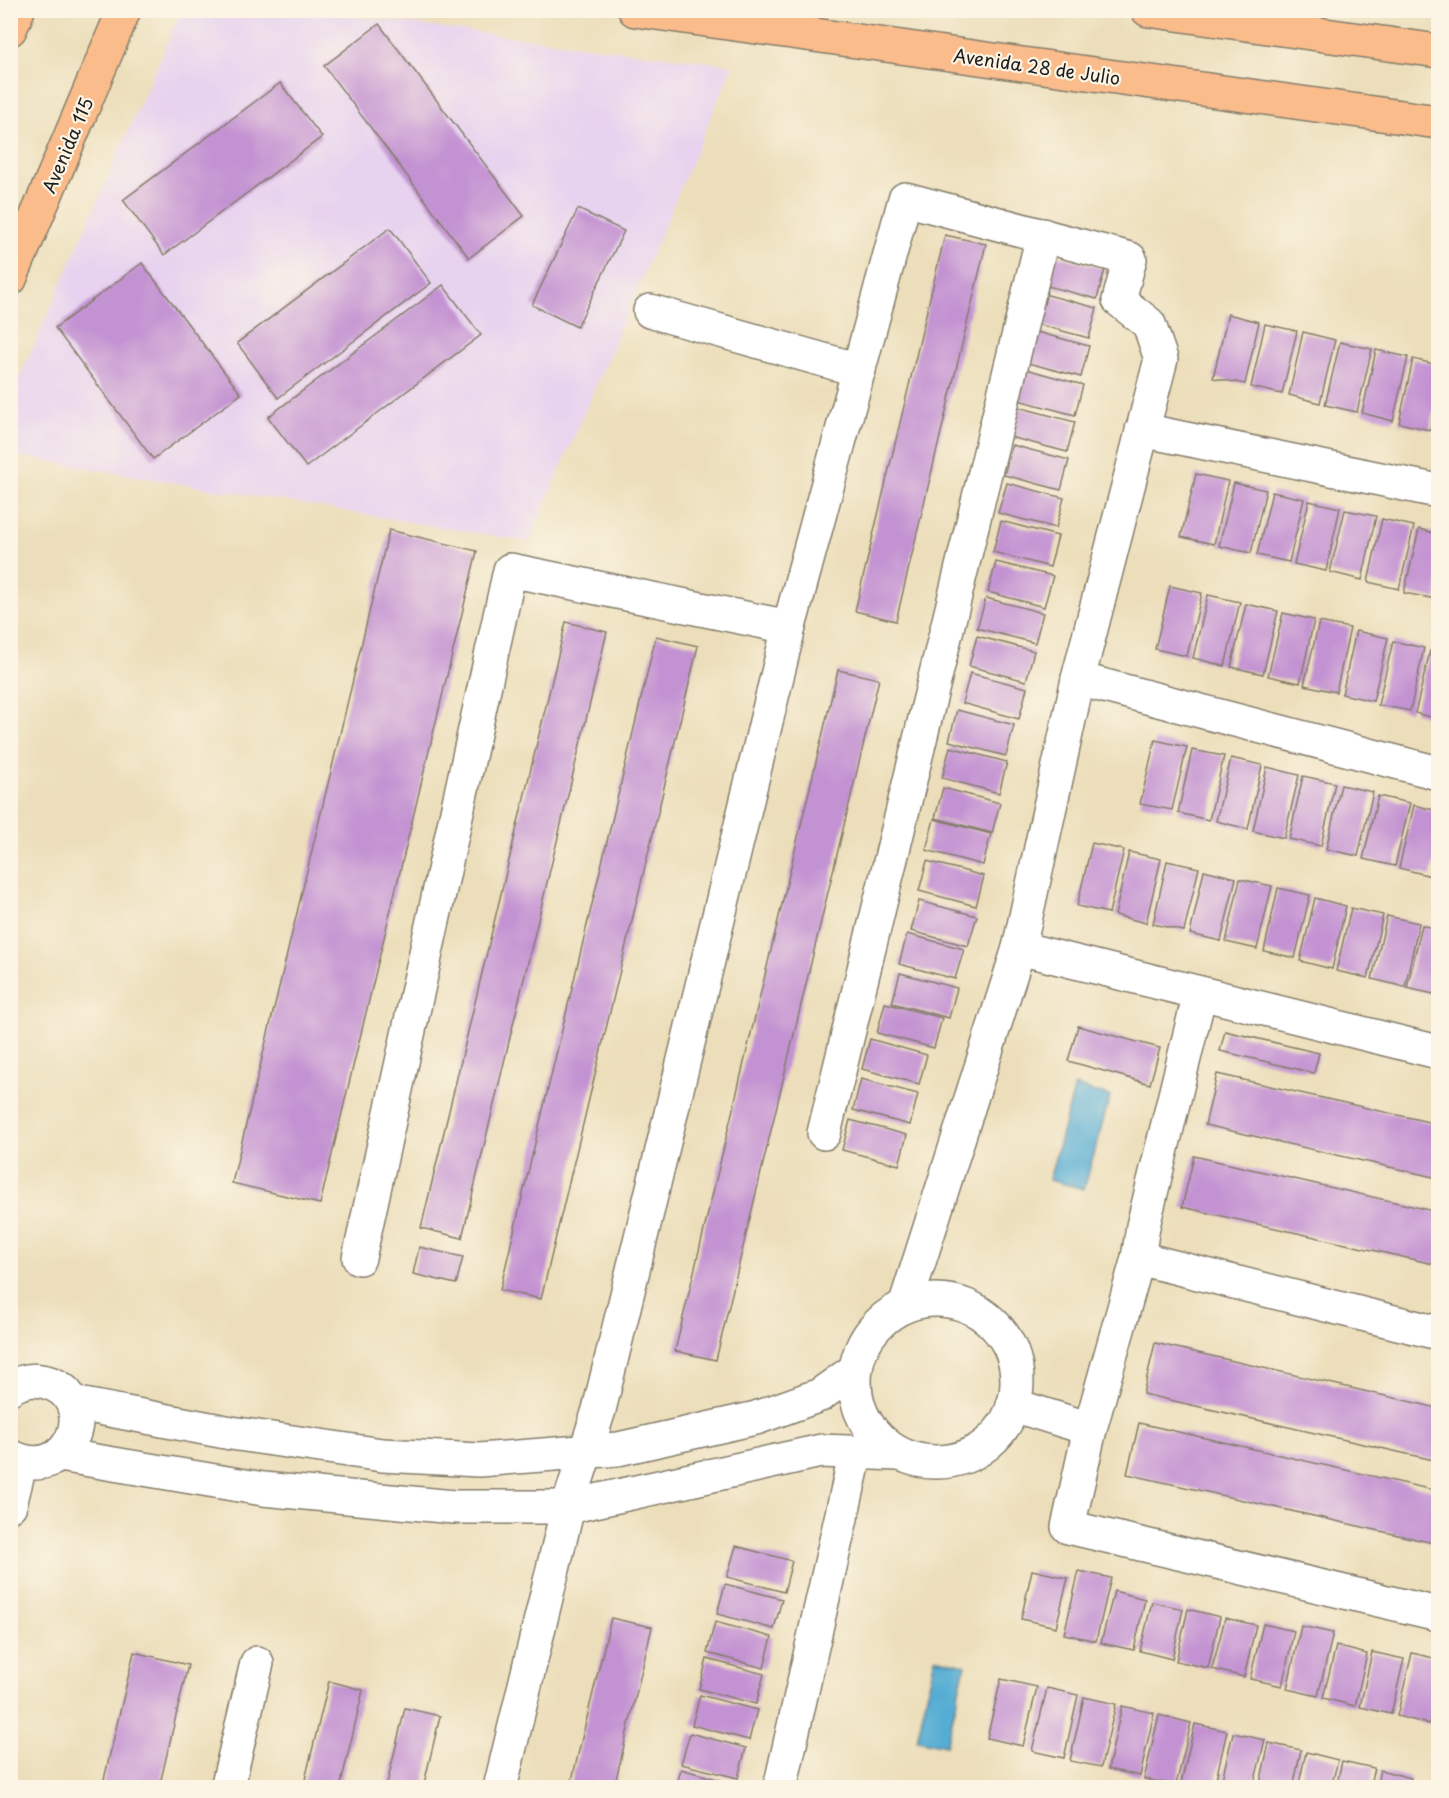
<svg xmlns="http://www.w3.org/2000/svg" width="1449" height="1798" viewBox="0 0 1449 1798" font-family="'Playpen Sans',sans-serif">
	<rect width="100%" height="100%" fill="#fcf5e5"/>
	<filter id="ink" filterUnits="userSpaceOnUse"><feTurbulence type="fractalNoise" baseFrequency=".0167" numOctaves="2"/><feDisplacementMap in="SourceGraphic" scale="12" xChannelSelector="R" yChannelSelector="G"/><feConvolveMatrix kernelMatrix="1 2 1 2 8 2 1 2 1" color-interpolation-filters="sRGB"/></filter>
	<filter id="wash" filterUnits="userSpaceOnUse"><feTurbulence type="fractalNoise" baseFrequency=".008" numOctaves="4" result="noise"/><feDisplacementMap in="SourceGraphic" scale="24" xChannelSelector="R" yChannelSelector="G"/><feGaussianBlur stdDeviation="1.35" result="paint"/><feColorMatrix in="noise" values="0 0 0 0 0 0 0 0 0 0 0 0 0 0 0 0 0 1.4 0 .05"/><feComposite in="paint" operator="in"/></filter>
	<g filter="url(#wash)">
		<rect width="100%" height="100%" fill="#ecdeba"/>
		<!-- built -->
		<path fill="#e7d2ef" d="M181 11H311L733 65 529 542 11 455V398Z"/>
		<!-- water -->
		<g fill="#56add3" stroke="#396478" stroke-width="1.5">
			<path d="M1075 1086 1110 1096 1084 1189 1049 1180Z"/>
			<path d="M935 1658 965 1665 946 1746 917 1740Z"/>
		</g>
		<g id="blocks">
			<!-- building -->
			<g fill="#c392d2">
				<path d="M379 24 524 216 469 258 324 66Z"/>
				<path d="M280 83 322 137 164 255 123 200Z"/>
				<path d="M578 209 624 231 577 327 532 305Z"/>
				<path d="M390 228 431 283 278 398 237 343Z"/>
				<path d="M945 235 986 244 896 621 855 611Z"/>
				<path d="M1048 253 1105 269 1097 299 1040 284Z"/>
				<path d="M142 263 241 394 153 459 55 328Z"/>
				<path d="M443 285 481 335 306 467 268 417Z"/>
				<path d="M1040 293 1097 308 1089 338 1032 323Z"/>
				<path d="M1228 314 1259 322 1245 384 1213 378Z"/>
				<path d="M1265 324 1297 331 1282 394 1251 387Z"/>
				<path d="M1033 331 1089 346 1081 377 1024 362Z"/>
				<path d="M1303 332 1335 340 1320 403 1289 395Z"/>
				<path d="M1340 342 1372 349 1357 412 1325 405Z"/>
				<path d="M1376 350 1408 357 1393 421 1362 413Z"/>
				<path d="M1413 359 1438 365V396L1430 430 1399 423Z"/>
				<path d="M1026 369 1083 385 1075 415 1018 400Z"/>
				<path d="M1018 407 1075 422 1067 452 1010 437Z"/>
				<path d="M1012 445 1069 460 1061 490 1004 475Z"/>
				<path d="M1196 474 1228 481 1214 544 1181 537Z"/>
				<path d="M1007 483 1064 498 1056 528 998 513Z"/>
				<path d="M1234 483 1266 490 1251 553 1219 546Z"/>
				<path d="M1272 492 1304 499 1289 562 1257 555Z"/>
				<path d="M1309 501 1340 508 1326 571 1294 564Z"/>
				<path d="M1345 510 1376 516 1362 580 1330 572Z"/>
				<path d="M1382 519 1414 526 1399 589 1368 582Z"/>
				<path d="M1001 521 1058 536 1050 567 993 552Z"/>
				<path d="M1419 529 1438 534V588L1436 599 1404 593Z"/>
				<path d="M389 530 477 551 320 1204 232 1183Z"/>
				<path d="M996 562 1053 576 1044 607 988 592Z"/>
				<path d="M1170 586 1202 593 1187 656 1155 649Z"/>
				<path d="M1208 595 1240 602 1225 666 1193 658Z"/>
				<path d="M986 598 1043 613 1035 643 977 628Z"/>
				<path d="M1246 604 1278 611 1263 674 1231 667Z"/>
				<path d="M1283 613 1314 620 1300 683 1268 676Z"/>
				<path d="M566 622 607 632 462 1238 421 1228Z"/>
				<path d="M1319 622 1350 628 1336 692 1304 685Z"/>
				<path d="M1356 631 1388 638 1373 701 1342 694Z"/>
				<path d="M656 636 698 646 541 1299 500 1290Z"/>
				<path d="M977 636 1034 651 1026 681 969 666Z"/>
				<path d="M1393 641 1424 648 1410 711 1378 705Z"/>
				<path d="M1430 651 1438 653V719L1415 713Z"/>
				<path d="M838 670 879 679 716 1360 675 1351Z"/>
				<path d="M970 673 1027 688 1019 719 962 703Z"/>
				<path d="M957 710 1014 725 1006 756 949 741Z"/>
				<path d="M1155 740 1187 747 1172 810 1140 804Z"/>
				<path d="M950 747 1007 762 999 793 942 778Z"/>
				<path d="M1192 750 1224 756 1209 820 1178 813Z"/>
				<path d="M1231 758 1262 765 1248 829 1216 821Z"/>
				<path d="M1267 767 1299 775 1284 838 1253 831Z"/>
				<path d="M1303 776 1335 783 1321 846 1289 839Z"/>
				<path d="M1341 785 1373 792 1358 856 1326 849Z"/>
				<path d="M943 788 1000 803 992 833 935 818Z"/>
				<path d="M1378 796 1410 803 1395 866 1363 859Z"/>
				<path d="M1414 805 1438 811V844L1431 876 1399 868Z"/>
				<path d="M934 819 991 834 983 865 926 850Z"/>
				<path d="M1092 843 1124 850 1109 913 1077 906Z"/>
				<path d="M1129 852 1161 859 1146 923 1115 915Z"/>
				<path d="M927 861 984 876 976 906 919 891Z"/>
				<path d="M1167 861 1199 868 1184 931 1153 924Z"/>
				<path d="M1204 870 1236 878 1221 941 1190 934Z"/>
				<path d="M1240 879 1272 886 1257 949 1226 942Z"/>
				<path d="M1278 888 1310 895 1295 958 1264 951Z"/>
				<path d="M1315 898 1346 906 1332 969 1300 961Z"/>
				<path d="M919 901 977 916 968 946 911 931Z"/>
				<path d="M1351 908 1383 915 1368 978 1336 971Z"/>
				<path d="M1387 916 1419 923 1405 987 1372 979Z"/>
				<path d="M1422 925 1438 929V995L1407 988Z"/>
				<path d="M907 934 964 949 955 979 899 964Z"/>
				<path d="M900 973 957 988 949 1018 892 1003Z"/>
				<path d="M885 1003 942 1018 934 1048 877 1033Z"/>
				<path d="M1078 1026 1160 1048 1150 1084 1068 1061Z"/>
				<path d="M1225 1031 1319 1053 1314 1073 1220 1051Z"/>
				<path d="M870 1039 927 1055 919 1084 862 1069Z"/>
				<path d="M1217 1074 1438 1124V1178L1205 1125Z"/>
				<path d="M861 1079 918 1094 910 1125 853 1110Z"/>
				<path d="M850 1120 907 1135 899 1165 842 1150Z"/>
				<path d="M1194 1156 1438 1212V1265L1182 1207Z"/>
				<path d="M419 1247 463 1257 456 1284 413 1274Z"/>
				<path d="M1155 1343 1438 1408V1461L1143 1394Z"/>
				<path d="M1139 1423 1438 1491V1544L1127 1474Z"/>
				<path d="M736 1546 792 1561 784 1592 727 1577Z"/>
				<path d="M1032 1570 1068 1578 1056 1627 1021 1619Z"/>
				<path d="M1079 1571 1111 1578 1096 1641 1064 1634Z"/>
				<path d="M725 1584 782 1599 774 1629 717 1614Z"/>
				<path d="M1114 1591 1145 1599 1134 1650 1101 1643Z"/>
				<path d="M1152 1602 1183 1609 1172 1659 1140 1651Z"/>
				<path d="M1188 1609 1220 1617 1208 1668 1176 1661Z"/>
				<path d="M611 1618 652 1627 614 1788H570Z"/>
				<path d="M1225 1618 1256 1625 1244 1677 1212 1669Z"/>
				<path d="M715 1622 772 1637 764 1668 707 1653Z"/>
				<path d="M1263 1624 1294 1631 1282 1686 1250 1679Z"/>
				<path d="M1301 1626 1333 1633 1318 1696 1287 1689Z"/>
				<path d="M1336 1646 1367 1654 1355 1706 1323 1698Z"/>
				<path d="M134 1652 188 1665 159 1788H102Z"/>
				<path d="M1372 1652 1404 1659 1391 1714 1360 1707Z"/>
				<path d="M1412 1653 1438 1659V1680L1429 1724 1397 1716Z"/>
				<path d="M707 1659 764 1674 756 1704 699 1689Z"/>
				<path d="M1001 1679 1037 1687 1023 1746 987 1738Z"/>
				<path d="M329 1681 363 1690 340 1788H303Z"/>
				<path d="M1047 1688 1078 1695 1064 1758 1032 1751Z"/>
				<path d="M700 1695 757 1710 749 1740 692 1725Z"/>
				<path d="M1084 1697 1116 1704 1101 1767 1070 1761Z"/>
				<path d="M1122 1706 1154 1713 1140 1776 1108 1769Z"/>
				<path d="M405 1708 440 1716 423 1788H386Z"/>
				<path d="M1159 1715 1191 1723 1176 1785 1144 1779Z"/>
				<path d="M1195 1724 1227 1731 1214 1788 1180 1787Z"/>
				<path d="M690 1733 746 1748 738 1778 681 1764Z"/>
				<path d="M1233 1733 1265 1740 1253 1788H1220Z"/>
				<path d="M1269 1743 1301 1750 1293 1788H1259Z"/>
				<path d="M1306 1752 1338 1760 1331 1788H1298Z"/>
				<path d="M1342 1761 1374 1768 1369 1788H1336Z"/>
				<path d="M681 1769 738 1785 737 1788H676Z"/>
				<path d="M1380 1770 1411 1778 1409 1788H1376Z"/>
			</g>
		</g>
	</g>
	<g filter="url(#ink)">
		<use href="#blocks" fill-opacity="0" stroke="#847d6b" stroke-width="1.5"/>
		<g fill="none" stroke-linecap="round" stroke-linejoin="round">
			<defs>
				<g id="minor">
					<path d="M650 311 859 370"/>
					<path d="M1142 430 1438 491"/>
					<path d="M1078 679 1438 773"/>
					<path d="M1019 948 1438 1052"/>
					<path d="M1200 993 1143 1226 1138 1258 1090 1429 1068 1527 1438 1614"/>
					<path d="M824 1133 1043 235"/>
					<path d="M359 1258 510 570 789 627"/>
					<path d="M1138 1258 1438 1333"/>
					<circle cx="936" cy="1381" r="81"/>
					<path d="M10 1388C21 1381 33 1378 46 1382 103 1397 72 1488 10 1456"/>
					<path d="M73 1403 231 1433 382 1455 479 1460 618 1449 756 1418 820 1395 855 1370"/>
					<path d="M1013 1405 1090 1429"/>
					<path d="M60 1455 263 1489 454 1507H568L821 1451 899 1454"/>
					<path d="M10 1505 21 1461"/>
					<path d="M227 1788 257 1663"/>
					<path d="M500 1788 568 1507 599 1410 789 627 905 199 1130 259 1119 300 1149 324 1161 359 1078 679 1019 948 905 1306"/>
					<path d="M780 1788 856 1452"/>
				</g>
				<g id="major">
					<path d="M635 10 1438 122"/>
					<path d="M1148 10 1438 51"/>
					<path d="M10 29 18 10"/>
					<path d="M10 279 124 10"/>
				</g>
			</defs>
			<!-- minor casing -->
			<use href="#minor" stroke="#847d6b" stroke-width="36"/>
			<!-- major casing -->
			<use href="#major" stroke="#847d6b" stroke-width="36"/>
			<!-- minor -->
			<use href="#minor" stroke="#fff" stroke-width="33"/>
			<!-- major -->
			<use href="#major" stroke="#fabc8b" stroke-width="33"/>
		</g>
	</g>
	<g text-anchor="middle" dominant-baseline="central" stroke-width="4.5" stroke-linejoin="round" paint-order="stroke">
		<!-- street labels -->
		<g font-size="18" fill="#1c1c1c" stroke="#fcf5e5">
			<text transform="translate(1037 66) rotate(8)">Avenida 28 de Julio</text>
			<text transform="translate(67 145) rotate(-67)">Avenida 115</text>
		</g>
	</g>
	<!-- margin -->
	<rect width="1449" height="1798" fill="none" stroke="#fcf5e5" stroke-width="36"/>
</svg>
